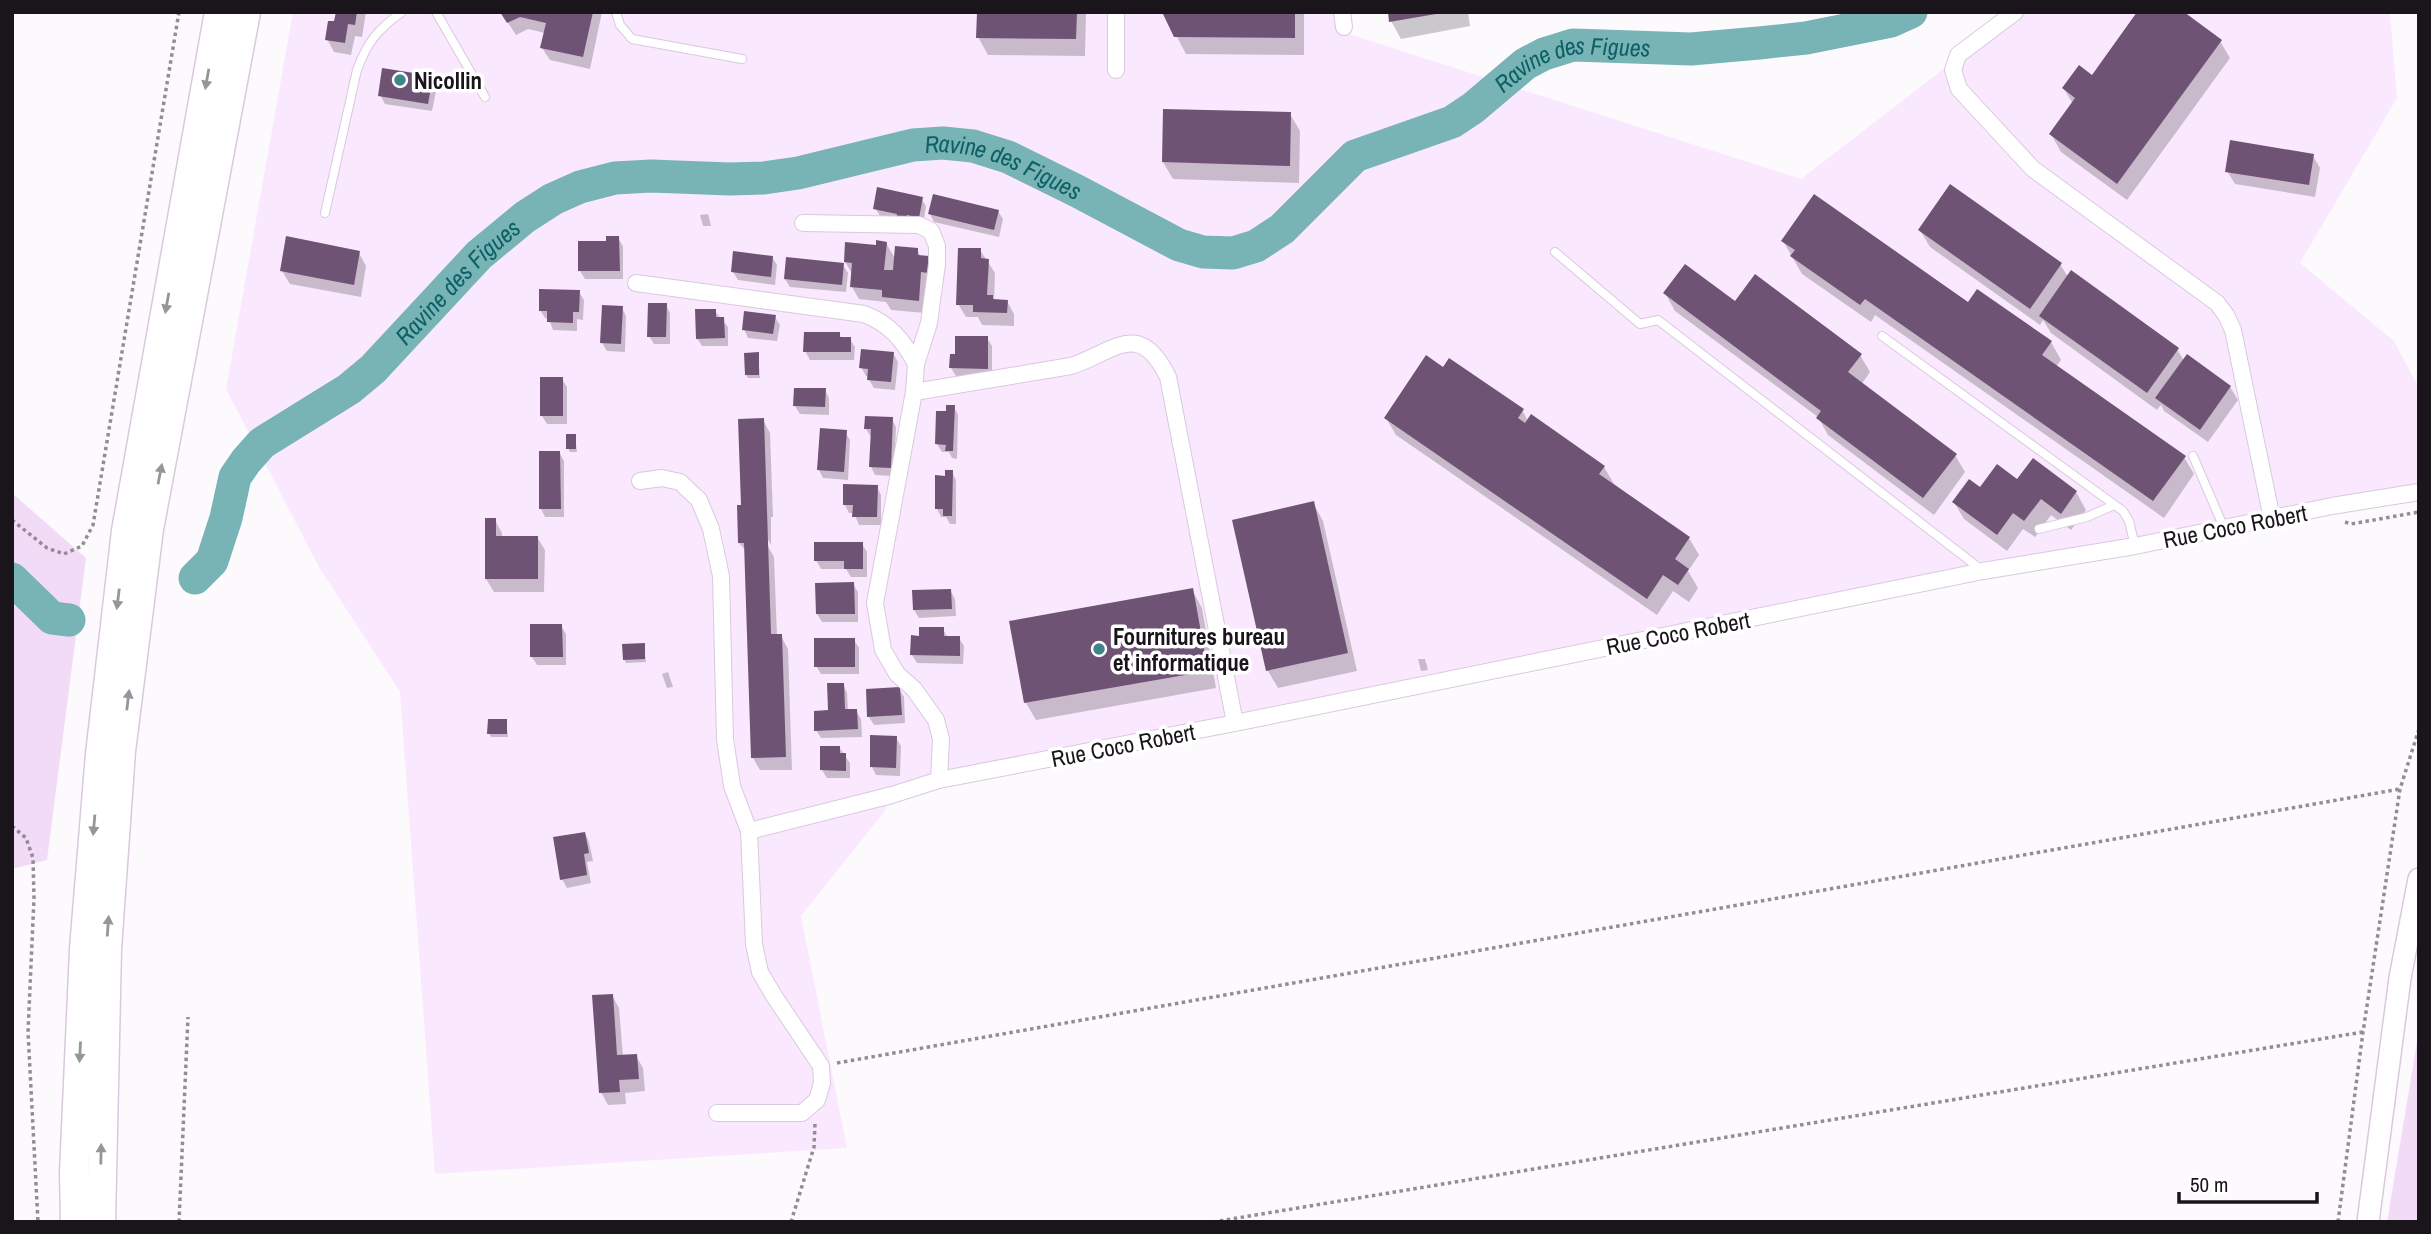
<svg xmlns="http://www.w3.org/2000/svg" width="2431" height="1234" viewBox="0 0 2431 1234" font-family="'Archivo Narrow',sans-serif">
	<rect width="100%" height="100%" fill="#fdfafe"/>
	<!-- built -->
	<path fill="#fae9fe" d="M293 12H1345L1349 34 1801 179 2017 12H2390L2397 98 2300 263 2394 341 2419 388V492L892 795 884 812 801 916 847 1148 435 1174 400 692 319 567 226 389Z"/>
	<!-- green -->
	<g fill="#f1dbf6">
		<path d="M12 493 86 558 47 860 12 869Z"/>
		<path d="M2419 1030V1222H2387Z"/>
	</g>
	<!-- shadow -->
	<g fill="#0003">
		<path d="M337 12H366L362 37 355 36 351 55 334 52 327 39 335 23Z"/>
		<path d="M501 12H602L590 69 550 60 542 48 545 33 528 29 516 35Z"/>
		<path d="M978 12H1086L1085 56 988 55 978 37Z"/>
		<path d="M1164 12H1304V55L1186 54Z"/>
		<path d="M1389 12H1468L1470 26 1401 39 1391 21Z"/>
		<path d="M2220 41 2230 58 2127 200 2061 152 2051 134 2073 104 2064 89 2092 77Z"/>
		<path d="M432 78 437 86 432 111 385 104 380 95Z"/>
		<path d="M1290 114 1300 131 1299 183 1173 179 1163 162Z"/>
		<path d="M2313 156 2320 168 2315 197 2235 184 2227 171Z"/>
		<path d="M921 198 926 206 923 225 880 216 875 208Z"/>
		<path d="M998 211 1003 219 999 237 934 222 930 214Z"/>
		<path d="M708 214 711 226H703L700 215Z"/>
		<path d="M1920 230 2060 264 2068 277 2177 349 2184 361 2230 387 2238 400 2208 442 2164 411 2161 405 2157 410 2051 333 2043 320 2040 325 1930 247Z"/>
		<path d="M618 238 623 246V279H585L580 271 608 242Z"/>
		<path d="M1783 241 2051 342 2061 360 2056 367 2184 457 2194 474 2164 518 1875 315 1871 322 1802 274Z"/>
		<path d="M886 243 896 260 917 250 921 257H928L936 270 925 313 891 310 886 302 859 299 852 287 853 275 845 262Z"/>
		<path d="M980 250 995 273 994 301H1007L1014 314V326L982 325 978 317H966L958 304Z"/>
		<path d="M359 253 366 266 361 297 290 284 282 271Z"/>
		<path d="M772 257 777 265 775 285 738 280 733 272Z"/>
		<path d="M843 265 848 273 846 292 790 287 785 279Z"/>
		<path d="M579 292 584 300 583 320 577 319V331L553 330 549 319 545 318 540 310Z"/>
		<path d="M1665 293 1735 303 1860 355 1870 372 1861 385 1955 455 1965 472 1934 515 1828 435 1818 417 1675 311Z"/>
		<path d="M666 305 670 313V344H654L649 336Z"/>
		<path d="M622 308 626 316 625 352 607 351 602 343Z"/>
		<path d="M715 311 728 327V346H702L697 338Z"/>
		<path d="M775 317 780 325 777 341 748 338 744 329Z"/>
		<path d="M839 334 842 339H850L855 347 854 360H810L805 351Z"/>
		<path d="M987 338 992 346V377L956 376 951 368 956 356Z"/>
		<path d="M893 353 898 362 895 390 874 388 869 380V376H866L861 367Z"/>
		<path d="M758 354 760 378H748L746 375Z"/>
		<path d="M1444 369 1522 410 1528 421 1604 467 1614 484 1689 538 1699 555 1688 571 1698 588 1689 602 1673 591 1657 615 1396 435 1386 418Z"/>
		<path d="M562 379 567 387V424H547L542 416Z"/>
		<path d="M825 390 829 398V415L800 414 795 406Z"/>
		<path d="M954 407 958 415 957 459 952 458 949 452H942L937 444 948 413Z"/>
		<path d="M892 419 896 427 894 476 875 475 871 467V437L866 429Z"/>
		<path d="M763 420 770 433 773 517H771V545L765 534 762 536 774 557 777 636H781L788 649 792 770H760L753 758 746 551 739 543 744 507Z"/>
		<path d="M845 432 850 440 848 480 823 478 819 470Z"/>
		<path d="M575 436 577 452H570L568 448Z"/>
		<path d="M559 452 564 461V517H545L541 509Z"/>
		<path d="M2033 460 2076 492 2086 510 2071 530 2051 515 2035 537 2023 529 2007 551 1964 519 1954 502 1980 489 2017 482Z"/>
		<path d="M952 472 956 480V524H950L946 517H941L937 509 947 477Z"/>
		<path d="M877 487 881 495V525H859L854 513H849L845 505Z"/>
		<path d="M1313 503 1323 521 1357 671 1278 688 1268 671 1234 521Z"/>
		<path d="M495 520 502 533V537H537L545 550 544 592H494L486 579Z"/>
		<path d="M862 544 867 552V577H851L846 569H821L816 560Z"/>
		<path d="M853 584 858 592V622H822L817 614Z"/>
		<path d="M950 590 955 599 956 616 919 618 914 610Z"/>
		<path d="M1192 590 1202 608 1216 688 1036 720 1026 703 1011 622Z"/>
		<path d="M561 626 566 634V665H537L532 657Z"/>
		<path d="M943 629 948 638H959L964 646 963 664 917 663 912 655 921 637Z"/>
		<path d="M854 640 859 648V674H821L816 666Z"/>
		<path d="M644 645 646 662 626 663 624 659Z"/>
		<path d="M1418 659H1425L1428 670 1421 671Z"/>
		<path d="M668 672 673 687 667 688 662 674Z"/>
		<path d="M843 684 847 693 848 711H856L861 719 862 737 821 738 816 730 830 711Z"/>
		<path d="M899 689 904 697 905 723 874 725 869 717 868 691Z"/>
		<path d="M506 721 508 737H491L489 733Z"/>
		<path d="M896 738 901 746 900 776 876 775 872 767Z"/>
		<path d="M839 747 850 763V778H827L822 770Z"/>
		<path d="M585 833 589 842 593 861 587 862 591 883 567 888 562 879Z"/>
		<path d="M612 995 619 1008 623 1056H636L643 1068 645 1091 625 1093 626 1104 608 1105 601 1092Z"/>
	</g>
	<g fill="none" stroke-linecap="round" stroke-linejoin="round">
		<!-- river -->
		<g stroke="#78b3b6" stroke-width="33">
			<path id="s1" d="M195 578 212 561 226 518 235 477 246 461 262 443 349 389 373 369 479 255 525 217 553 199 580 187 615 178 651 176 730 179 764 178 798 173 913 145 943 143 973 146 1008 157 1077 191 1179 245 1203 252 1233 253 1256 246 1282 229 1355 156 1452 122 1473 108 1525 64 1544 54 1573 45 1691 49 1759 43 1806 38 1891 21 1911 12"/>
			<path d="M12 579 52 618 69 620"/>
		</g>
	</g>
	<!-- building -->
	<g fill="#6e5374">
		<path d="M336 12H357L355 25 348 24 345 43 325 40 328 21H334Z"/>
		<path d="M500 12H593L583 57 540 48 546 23 520 17 507 23Z"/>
		<path d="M977 12H1077L1076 39 976 38Z"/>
		<path d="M1162 12H1295V38L1174 37Z"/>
		<path d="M1388 12H1436V14L1389 22Z"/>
		<path d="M2137 12H2184L2222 40 2117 184 2049 134 2075 98 2062 88 2079 65 2092 75Z"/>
		<path d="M382 68 433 76 428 104 378 96Z"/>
		<path d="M1163 109 1291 112 1290 166 1162 162Z"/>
		<path d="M2230 140 2314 154 2309 185 2225 172Z"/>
		<path d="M1950 184 2062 263 2030 309 1918 230Z"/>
		<path d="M877 187 923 197 919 218 907 215 906 222 896 220 897 214 873 209Z"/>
		<path d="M933 194 999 210 994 230 928 214Z"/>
		<path d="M1814 194 1968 302 1977 289 2052 341 2042 355 2186 456 2153 501 1865 299 1860 305 1790 256 1795 250 1781 241Z"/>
		<path d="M286 236 360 251 354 285 280 271Z"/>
		<path d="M606 236H619L620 271H578V241H606Z"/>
		<path d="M876 240 887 242 884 270H893L895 246 918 248V255L929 256 928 273 921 272 919 301 882 297V290L850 287 852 263 844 262 845 242 876 245Z"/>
		<path d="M958 248H981V258L989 259 987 295H993V299L1008 300 1007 313 973 312V305H956Z"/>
		<path d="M733 251 773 256 771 277 731 272Z"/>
		<path d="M786 257 844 263 842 285 784 279Z"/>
		<path d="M1685 264 1735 301 1755 274 1862 354 1848 372 1957 454 1923 498 1816 418 1821 411 1663 293Z"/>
		<path d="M2071 270 2179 348 2147 393 2039 316Z"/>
		<path d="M539 289 580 290 579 312H573V323L547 322V311H539Z"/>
		<path d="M648 303H667L666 337H647Z"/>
		<path d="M602 305 623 306 621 344 600 343Z"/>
		<path d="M695 309H716V317H724L725 338 696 339Z"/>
		<path d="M744 311 776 315 773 334 742 330Z"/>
		<path d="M804 332H840V337H851V352H803Z"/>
		<path d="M955 336H988V369L949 368 950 354H955Z"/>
		<path d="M861 349 894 352 891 382 867 380 868 369 859 368Z"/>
		<path d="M759 352V375H745L744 353Z"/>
		<path d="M2187 354 2231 386 2200 430 2155 398Z"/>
		<path d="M1426 355 1443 367 1449 358 1524 409 1518 418 1525 423 1531 414 1605 466 1599 474 1690 537 1675 559 1689 569 1678 585 1663 575 1647 599 1384 418Z"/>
		<rect x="540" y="377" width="23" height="39"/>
		<path d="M794 388H826L825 407 793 406Z"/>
		<path d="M946 405H955L953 451H945L946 445 935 444 936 411H946Z"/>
		<path d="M865 416 893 417 891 468 869 467 871 429H864Z"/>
		<path d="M764 418 771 634H782L786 757 751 758 744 543H738L737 505H741L738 419Z"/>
		<path d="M820 428 847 430 844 472 817 470Z"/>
		<rect x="566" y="434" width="10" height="15"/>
		<path d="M539 451H560L561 509H539Z"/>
		<path d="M2033 458 2077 491 2061 514 2041 499 2024 521 2013 513 1997 535 1952 502 1969 479 1980 487 1997 464 2017 479Z"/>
		<path d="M945 470H953L952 516H943V509H935V475L945 476Z"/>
		<path d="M843 484 878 485 877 517H852L853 505H843Z"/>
		<path d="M1314 501 1348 653 1266 671 1232 520Z"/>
		<path d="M485 518H496V536H538V579H485Z"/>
		<path d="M814 542H863V569H844V561H814Z"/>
		<path d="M854 582 855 614H816L815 583Z"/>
		<path d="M1193 588 1208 671 1024 703 1009 621Z"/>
		<path d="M951 589 952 609 913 610 912 590Z"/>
		<path d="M530 624H562L563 657H530Z"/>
		<path d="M919 627H944V636H960V656L910 655 911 635 919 636Z"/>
		<rect x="814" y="638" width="41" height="29"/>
		<path d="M645 643V659L623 660 622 644Z"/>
		<path d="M827 683H844L845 709H857L858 729 814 731V711L828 710Z"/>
		<path d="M900 687 902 715 867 717 866 689Z"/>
		<path d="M488 719H507V734H487Z"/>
		<path d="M870 735 897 736 896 768 870 767Z"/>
		<path d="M820 746H840V753H846V771L820 770Z"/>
		<path d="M585 832 589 853 584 854 587 875 560 880 553 837Z"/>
		<path d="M613 994 617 1055 637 1054 639 1079 619 1080 620 1092 599 1093 592 995Z"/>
	</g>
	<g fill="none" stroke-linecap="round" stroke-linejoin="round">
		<defs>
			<g id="lane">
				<path d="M436 12 485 97"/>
				<path d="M616 12 620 25 632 39 742 59"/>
				<path d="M325 213 357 70C368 41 377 30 402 12"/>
				<path d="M1555 252 1640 324 1658 320 1983 571"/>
				<path d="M1882 336 2123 511 2129 521 2135 546"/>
				<path d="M2193 456 2224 528"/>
				<path d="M2039 529 2087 517 2114 505"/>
			</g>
			<g id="street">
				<path d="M1342 12 1344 27"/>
				<path d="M2015 12 1958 55 1953 70 1959 89 2033 169 2217 303 2226 315 2233 330 2272 519"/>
				<path d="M1116 70V12"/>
				<path d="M803 223 919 225 931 231 937 246V264L929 323 916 364 914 392 875 603 883 650 897 674 914 689 936 720 941 739 939 780"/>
				<path d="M636 283 864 314C890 324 903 340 916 364"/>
				<path d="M914 392 1071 366C1114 352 1139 318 1168 377L1235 723"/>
				<path d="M640 481 662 478 680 482 699 500 711 529 721 576 725 739 732 786 749 831 754 944 760 972 774 996 821 1066 822 1083 817 1100 802 1113H717"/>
				<path d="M749 831 892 795 939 780 1235 723 1983 571 2135 546 2332 506 2419 492"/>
			</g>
			<path id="secondary" d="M2368 1222 2400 978 2419 879"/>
			<g id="highway">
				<path d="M75 1222 74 1173 84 949 100 754 126 531 219 12"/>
				<path d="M101 1222 107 949 121 751 149 529 246 12"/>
			</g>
		</defs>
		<!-- lane casing -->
		<use href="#lane" stroke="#d9c9dd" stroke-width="10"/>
		<!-- street casing -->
		<use href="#street" stroke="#d9c9dd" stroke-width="18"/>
		<!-- secondary casing -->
		<use href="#secondary" stroke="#d9c9dd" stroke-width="24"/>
		<!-- highway casing -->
		<use href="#highway" stroke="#d9c9dd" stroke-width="31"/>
		<!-- path -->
		<g stroke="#928d93" stroke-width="3.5" stroke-dasharray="3.5 3.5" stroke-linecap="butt">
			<path d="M12 520 47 548 64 554 82 546 93 525 179 12"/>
			<path d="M2345 522 2351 524 2419 512"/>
			<path d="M12 826 26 838 33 858 34 898 28 1032 38 1222"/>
			<path d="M837 1063 2400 789"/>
			<path d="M179 1222 188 1017"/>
			<path d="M791 1222 814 1147 815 1123"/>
			<path d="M1213 1222 2363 1032"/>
			<path d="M2338 1222 2363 1032 2400 789 2419 729"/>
		</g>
		<!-- lane -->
		<use href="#lane" stroke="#fff" stroke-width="8"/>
		<!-- street -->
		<use href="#street" stroke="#fff" stroke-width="16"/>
		<!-- secondary -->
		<use href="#secondary" stroke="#fff" stroke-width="21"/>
		<!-- highway -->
		<use href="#highway" stroke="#fff" stroke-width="28"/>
	</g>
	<!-- one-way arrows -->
	<defs><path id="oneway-solid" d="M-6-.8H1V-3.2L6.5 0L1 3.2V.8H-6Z" transform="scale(1.75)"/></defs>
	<g fill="#989598">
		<use href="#oneway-solid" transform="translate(207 79) rotate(100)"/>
		<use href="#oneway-solid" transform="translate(167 303) rotate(100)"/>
		<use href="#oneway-solid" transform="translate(160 474) rotate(-79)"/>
		<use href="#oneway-solid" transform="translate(118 599) rotate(97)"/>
		<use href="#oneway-solid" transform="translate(128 700) rotate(-83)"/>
		<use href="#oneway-solid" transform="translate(94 825) rotate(95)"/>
		<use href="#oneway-solid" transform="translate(108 926) rotate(-86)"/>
		<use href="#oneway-solid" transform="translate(80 1052) rotate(93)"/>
		<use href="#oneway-solid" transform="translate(101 1154) rotate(-89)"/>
	</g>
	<!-- markers -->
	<g fill="#3e868a" stroke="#fff" stroke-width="2.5">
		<circle cx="400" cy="80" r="7"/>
		<circle cx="1099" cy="649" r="7"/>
	</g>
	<g text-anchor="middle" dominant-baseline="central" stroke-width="7" stroke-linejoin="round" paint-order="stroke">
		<!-- poi labels -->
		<g font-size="23" font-weight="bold" fill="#1a141b" stroke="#fff" text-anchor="start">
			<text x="414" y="80">Nicollin</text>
			<text x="1113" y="636">Fournitures bureau<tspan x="1113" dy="26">et informatique</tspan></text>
		</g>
		<!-- street labels -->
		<g font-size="23" fill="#1a141b" stroke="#fff">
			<text transform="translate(2235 526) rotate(-11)">Rue Coco Robert</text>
			<text transform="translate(1678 633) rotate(-11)">Rue Coco Robert</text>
			<text transform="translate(1123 745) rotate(-11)">Rue Coco Robert</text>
		</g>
		<!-- water labels -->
		<g font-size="24" font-style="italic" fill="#0d6165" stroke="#fff">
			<text stroke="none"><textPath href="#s1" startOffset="1650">Ravine des Figues</textPath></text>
			<text stroke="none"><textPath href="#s1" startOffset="999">Ravine des Figues</textPath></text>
			<text stroke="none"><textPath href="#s1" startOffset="410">Ravine des Figues</textPath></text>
		</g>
	</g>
	<!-- border -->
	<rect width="2431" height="1234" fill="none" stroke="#1a141b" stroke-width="28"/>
	<!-- scale -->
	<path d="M2179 1192v10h138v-10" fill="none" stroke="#1a141b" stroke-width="3.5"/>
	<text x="2190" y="1192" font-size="21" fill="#1a141b" stroke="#ffffff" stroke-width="5" paint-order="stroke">50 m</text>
</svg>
